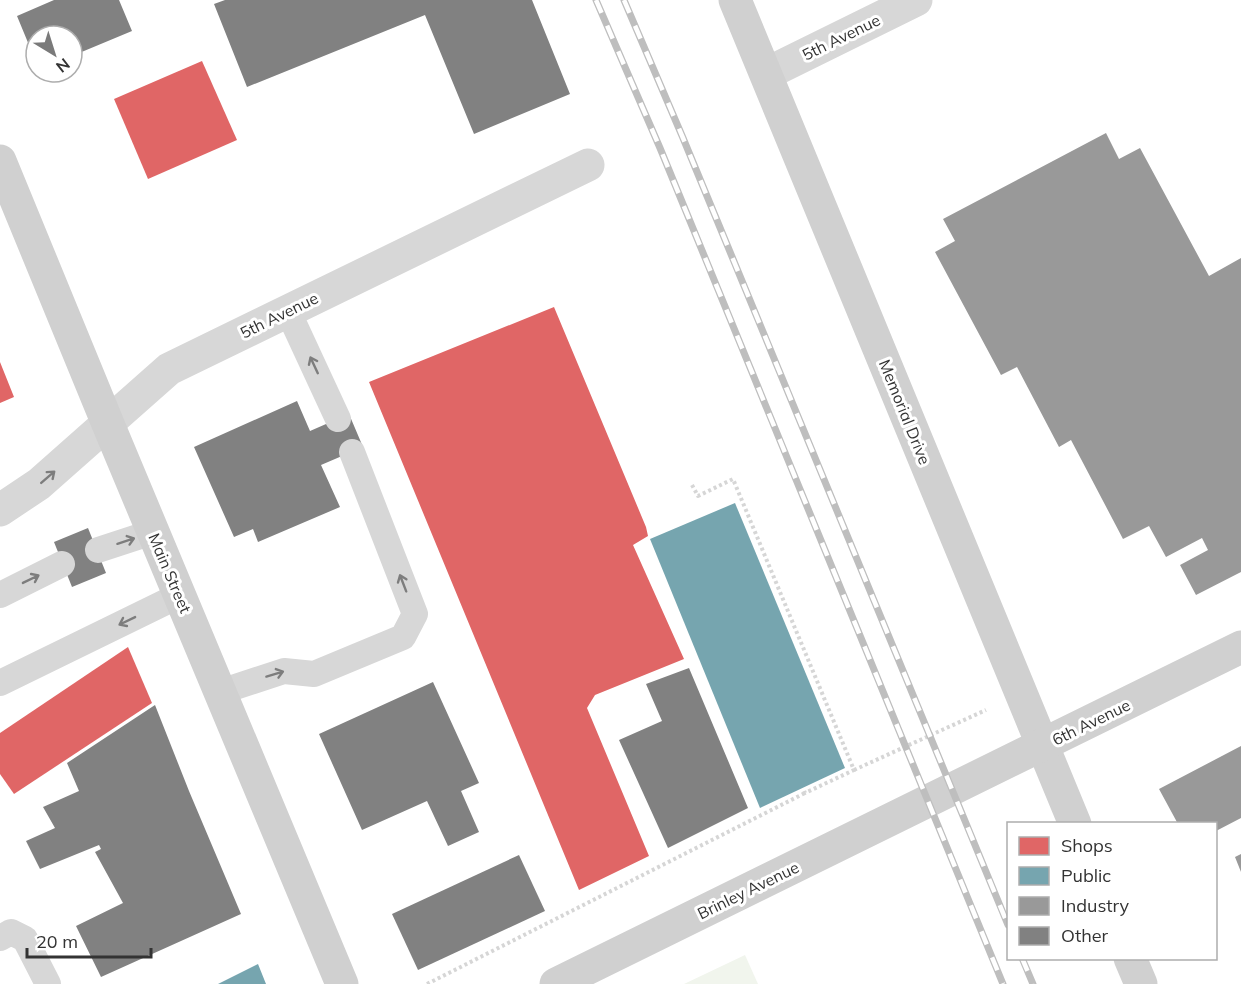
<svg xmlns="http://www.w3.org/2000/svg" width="1241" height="984" viewBox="0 0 1241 984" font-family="Mulish,sans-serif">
	<rect width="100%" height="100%" fill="#fff"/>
	<!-- green -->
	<path fill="#f1f5ed" d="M745 955 758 984H684Z"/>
	<!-- shops -->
	<g fill="#e06666">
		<path d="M202 61 237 140 148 179 114 99Z"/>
		<path d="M554 307 646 527 648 536 633 545 684 659 595 695 587 708 649 856 579 890 369 382Z"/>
		<path d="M0 362 14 397 0 403Z"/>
		<path d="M128 647 152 703 14 794 0 774V733Z"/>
	</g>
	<!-- public -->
	<g fill="#76a5af">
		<path d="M735 503 845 768 760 808 650 539Z"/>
		<path d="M258 964 266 984H218Z"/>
	</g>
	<!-- industry -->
	<g fill="#999">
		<path d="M1106 133 1119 159 1140 148 1209 276 1241 258V572L1196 595 1180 565 1208 550 1202 538 1166 557 1149 526 1123 539 1071 440 1059 447 1017 367 1001 375 935 252 955 241 943 219Z"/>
		<path d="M1241 746V818L1216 831V824H1178L1159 789Z"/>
		<path d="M1241 854V872L1235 857Z"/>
	</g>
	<!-- building -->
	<g fill="#818181">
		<path d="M54 0H119L132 31 72 56V36H36V62L17 16Z"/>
		<path d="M225 0H532L570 94 474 134 425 15 247 87 214 4Z"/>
		<path d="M297 401 310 431 349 414 363 447 321 465 340 507 258 542 253 529 234 537 194 447Z"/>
		<path d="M88 528 106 573 72 587 54 542Z"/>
		<path d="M689 668 748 808 668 848 619 740 662 721 646 684Z"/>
		<path d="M433 682 479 783 461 791 479 832 448 846 427 801 362 830 319 734Z"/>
		<path d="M155 705 189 791 241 914 101 977 76 926 123 903 95 852 101 849 99 845 40 869 26 841 55 828 43 807 79 791 67 763Z"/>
		<path d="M519 855 545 911 418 970 392 914Z"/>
	</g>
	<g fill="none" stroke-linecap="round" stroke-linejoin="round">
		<!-- path -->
		<g stroke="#d6d6d6" stroke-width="4" stroke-dasharray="3 3" stroke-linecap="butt">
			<path d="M692 485 698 496 733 479 854 770 805 793 803 788"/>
			<path d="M854 770 986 710"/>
			<path d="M427 984 805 793"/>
		</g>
		<!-- lane -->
		<g stroke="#d7d7d7" stroke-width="26">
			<path d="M288 311 338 419"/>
			<path d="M98 550 153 532"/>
			<path d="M0 595 62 564"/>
			<path d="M0 683 180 595"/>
			<path d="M220 692 284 671 314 674 403 637 415 614 352 452"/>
			<path d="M0 938 11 932 25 939 48 984"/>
		</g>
		<!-- street -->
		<g stroke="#d7d7d7" stroke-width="33">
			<path d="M766 74 916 0"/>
			<path d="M0 510 39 484 169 369 588 165"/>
		</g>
		<!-- secondary -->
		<g stroke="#d0d0d0" stroke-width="33">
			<path d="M735 0 1075 824"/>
			<path d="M0 161 108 424 342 984"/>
			<path d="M1130 958 1141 984"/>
			<path d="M556 984 1241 647"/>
		</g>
		<defs>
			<g id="rail">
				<path d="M596 0 660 148 1003 984"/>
				<path d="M624 0 683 138 1008 925"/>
				<path d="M1022 958 1033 984"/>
			</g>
		</defs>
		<!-- rail casing -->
		<use href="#rail" stroke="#bebebe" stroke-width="7"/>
		<!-- rail -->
		<use href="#rail" stroke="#fff" stroke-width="4.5" stroke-dasharray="14" stroke-linecap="butt"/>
	</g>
	<!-- one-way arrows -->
	<defs><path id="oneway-shaft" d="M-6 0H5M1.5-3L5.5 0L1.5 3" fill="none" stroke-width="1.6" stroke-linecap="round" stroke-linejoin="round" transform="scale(1.5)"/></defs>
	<g stroke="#7d7d7d">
		<use href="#oneway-shaft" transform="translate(314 365) rotate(-115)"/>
		<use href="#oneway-shaft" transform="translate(48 477) rotate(-41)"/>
		<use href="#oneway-shaft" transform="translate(126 541) rotate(-18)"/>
		<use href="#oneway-shaft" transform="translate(31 579) rotate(-26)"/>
		<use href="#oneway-shaft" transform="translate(403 583) rotate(-111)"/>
		<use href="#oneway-shaft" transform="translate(127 621) rotate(154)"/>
		<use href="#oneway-shaft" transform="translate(275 674) rotate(-17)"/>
	</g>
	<g text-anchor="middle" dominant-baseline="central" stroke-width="6" stroke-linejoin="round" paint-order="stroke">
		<!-- street labels -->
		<g font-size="16" fill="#333" stroke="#fff">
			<text transform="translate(841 37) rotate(-26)">5th Avenue</text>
			<text transform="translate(279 315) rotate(-26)">5th Avenue</text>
			<text transform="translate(905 412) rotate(68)">Memorial Drive</text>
			<text transform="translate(170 573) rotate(67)">Main Street</text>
			<text transform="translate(1091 722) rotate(-26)">6th Avenue</text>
			<text transform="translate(748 890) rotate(-26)">Brinley Avenue</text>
		</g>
	</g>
	<!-- legend -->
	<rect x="1007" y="822" width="210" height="138" fill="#ffffff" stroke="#adadad" stroke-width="1.5"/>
	<rect x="1019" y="837" width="30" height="18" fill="#e06666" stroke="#adadad" stroke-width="1.5"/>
	<text x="1061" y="852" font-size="18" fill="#333333">Shops</text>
	<rect x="1019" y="867" width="30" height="18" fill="#76a5af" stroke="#adadad" stroke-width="1.5"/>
	<text x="1061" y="882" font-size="18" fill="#333333">Public</text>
	<rect x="1019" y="897" width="30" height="18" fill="#999999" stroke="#adadad" stroke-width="1.5"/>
	<text x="1061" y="912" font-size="18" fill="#333333">Industry</text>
	<rect x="1019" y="927" width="30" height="18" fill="#818181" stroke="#adadad" stroke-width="1.5"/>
	<text x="1061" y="942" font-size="18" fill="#333333">Other</text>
	<!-- north arrow -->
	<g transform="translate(54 54) rotate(142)"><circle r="28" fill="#ffffff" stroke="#adadad" stroke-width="1.5"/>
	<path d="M0-4.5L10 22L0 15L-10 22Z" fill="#7a7a7a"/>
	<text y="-9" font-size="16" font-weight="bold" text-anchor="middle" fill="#333333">N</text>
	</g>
	<!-- scale -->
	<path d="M27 948v9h124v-9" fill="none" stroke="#333333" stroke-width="3"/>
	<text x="36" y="948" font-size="18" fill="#333333" stroke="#ffffff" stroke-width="4.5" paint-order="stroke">20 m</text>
</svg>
